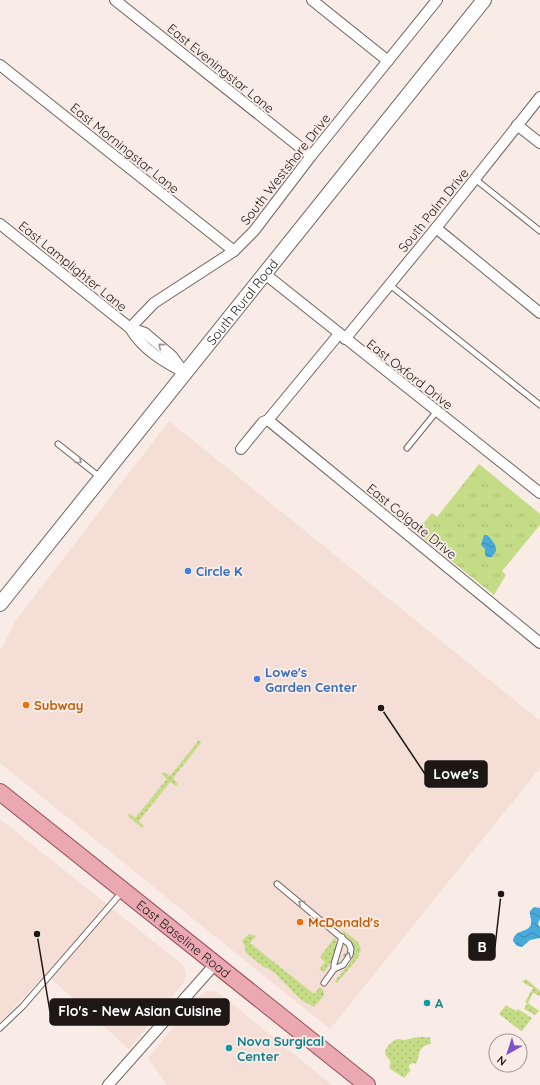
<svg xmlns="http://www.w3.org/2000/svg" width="540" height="1085" viewBox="0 0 540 1085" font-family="Quicksand,sans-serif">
	<defs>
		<pattern id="grass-dots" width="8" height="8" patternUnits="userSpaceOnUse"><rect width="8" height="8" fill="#c5dc87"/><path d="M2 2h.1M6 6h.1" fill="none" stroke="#a9bc74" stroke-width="1.8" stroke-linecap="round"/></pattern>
		<pattern id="park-tufts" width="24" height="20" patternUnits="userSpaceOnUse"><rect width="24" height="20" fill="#c5dc87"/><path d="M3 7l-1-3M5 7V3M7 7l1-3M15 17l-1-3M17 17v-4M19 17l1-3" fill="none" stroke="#a9bc74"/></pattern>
		<pattern id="water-waves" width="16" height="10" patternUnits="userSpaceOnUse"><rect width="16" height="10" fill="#49aad9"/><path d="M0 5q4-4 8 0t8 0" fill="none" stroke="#3c89af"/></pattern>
	</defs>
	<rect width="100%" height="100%" fill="#f9ebe5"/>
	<!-- built -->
	<g fill="#f4ded5">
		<path d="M169 421 540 721V768L330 1029 0 763V649L4 644 14 623Z"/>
		<path d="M0 819 183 965 185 970 186 976 184 982 129 1049 46 974 0 1022Z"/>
		<path d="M207 991 216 992 220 994 332 1085H167L148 1058 199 996Z"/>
	</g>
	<!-- grass -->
	<g fill="url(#grass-dots)">
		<path d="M199 740 201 743 173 778 178 784 176 786 170 782 139 821 144 826 142 828 128 816 129 813 135 818 167 779 162 774 163 772 170 776Z"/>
		<path d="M343 930 358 942 361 949 358 958 337 983 335 981C350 962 366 952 342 932Z"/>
		<path d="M249 934 256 936 250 943 314 994 320 987 324 991V995L314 1007 300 999 276 974 269 969 264 967 246 953 245 946 242 941Z"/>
		<path d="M335 937C340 949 331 964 324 972L319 969 325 962 320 957Z"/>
		<path d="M526 979 540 991V996L533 993 528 1003 539 1011 535 1015 524 1009 527 1003 525 1002 533 988 522 982Z"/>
		<path d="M506 1005 516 1011 518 1009 532 1018 522 1031H521L499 1014Z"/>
		<path d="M418 1037H430L431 1044C416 1047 421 1054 416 1064L413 1063 409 1065V1068L411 1070 404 1078 389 1068 391 1062 385 1054C385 1047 391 1042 397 1039L404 1040Z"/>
	</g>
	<!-- park -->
	<path fill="url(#park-tufts)" d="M479 464 540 514V525L502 571 506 575 494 595 413 530 419 523 422 525 432 513 437 517Z"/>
	<!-- water -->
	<g fill="url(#water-waves)">
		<path d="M484 535H487C490 537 496 545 496 548 497 552 493 554 492 557H487L485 555V549L481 545Z"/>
		<path d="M534 907 540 908V919L538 924 540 927V938L530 940 522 947 517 946 513 941C515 928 528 934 531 924 532 919 529 915 530 911Z"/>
	</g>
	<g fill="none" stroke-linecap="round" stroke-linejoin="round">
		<defs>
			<g id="lane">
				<path d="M475 179 540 231"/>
				<path d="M390 285 540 405"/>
				<path d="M58 444 101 478"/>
				<path d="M407 448 437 411"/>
				<path d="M277 884 349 944 351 949 350 955 343 965 334 969 324 983"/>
				<path d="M334 969V964L342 937"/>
				<path d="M0 1028 23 1006 122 892"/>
			</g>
			<g id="street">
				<path d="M115 0 311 156"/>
				<path d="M312 0 388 61"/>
				<path d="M0 65 234 251"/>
				<path d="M517 125 540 143"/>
				<path d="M0 224 130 328C142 349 164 362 185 373"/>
				<path d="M436 228 540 313"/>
				<path d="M265 274 540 493"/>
				<path d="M130 328 154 303 234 251 254 231 311 156 437 0"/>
				<path d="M130 328 145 333 172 356 183 371"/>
				<path d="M345 339 436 228 540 97"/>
				<path d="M268 420 540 643"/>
				<path d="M241 449 263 422 268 420 339 334"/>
				<path d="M108 1085 216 963"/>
			</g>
			<g id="secondary">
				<path id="s1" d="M0 604 484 0"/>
			</g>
			<g id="primary">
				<path id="s2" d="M0 792 367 1085"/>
			</g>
		</defs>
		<!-- lane casing -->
		<use href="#lane" stroke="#70645f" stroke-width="7"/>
		<!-- street casing -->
		<use href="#street" stroke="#70645f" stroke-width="12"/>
		<!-- secondary casing -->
		<use href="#secondary" stroke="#70645f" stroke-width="16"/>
		<!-- primary casing -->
		<use href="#primary" stroke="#995059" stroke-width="18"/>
		<!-- lane -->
		<use href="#lane" stroke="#fff" stroke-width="5"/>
		<!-- street -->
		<use href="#street" stroke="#fff" stroke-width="10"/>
		<!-- secondary -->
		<use href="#secondary" stroke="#fff" stroke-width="14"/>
		<!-- primary -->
		<use href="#primary" stroke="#eaa8b1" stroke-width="16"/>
	</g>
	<!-- one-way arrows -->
	<defs><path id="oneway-chevron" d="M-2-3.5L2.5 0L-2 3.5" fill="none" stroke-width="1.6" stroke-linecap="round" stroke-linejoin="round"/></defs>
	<g stroke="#999796">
		<use href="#oneway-chevron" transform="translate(161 346) rotate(-140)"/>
		<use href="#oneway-chevron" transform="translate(79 461) rotate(38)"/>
		<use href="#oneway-chevron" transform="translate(301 903) rotate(-141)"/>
		<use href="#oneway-chevron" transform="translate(348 955) rotate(-67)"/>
	</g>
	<!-- markers -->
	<g fill="#3f7fe0" stroke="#f9ebe5" stroke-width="1.5">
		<circle cx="188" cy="571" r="4"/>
		<circle cx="257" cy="679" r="4"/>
	</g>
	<g fill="#e8710a" stroke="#f9ebe5" stroke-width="1.5">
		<circle cx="26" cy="705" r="4"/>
		<circle cx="300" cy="922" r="4"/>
	</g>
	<g fill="#0f9aa8" stroke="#f9ebe5" stroke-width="1.5">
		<circle cx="427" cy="1003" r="4"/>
		<circle cx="229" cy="1048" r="4"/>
	</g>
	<g text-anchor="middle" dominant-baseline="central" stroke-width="4" stroke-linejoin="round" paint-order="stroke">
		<!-- street labels -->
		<g font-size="13" fill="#1d1816" stroke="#f9ebe5">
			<text transform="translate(221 68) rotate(39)">East Eveningstar Lane</text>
			<text transform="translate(125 148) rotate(39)">East Morningstar Lane</text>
			<text transform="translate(285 169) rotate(-52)">South Westshore Drive</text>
			<text transform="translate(433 210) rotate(-51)">South Palm Drive</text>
			<text transform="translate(73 266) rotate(39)">East Lamplighter Lane</text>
			<text stroke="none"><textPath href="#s1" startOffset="387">South Rural Road</textPath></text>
			<text transform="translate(410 374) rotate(38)">East Oxford Drive</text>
			<text transform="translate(412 521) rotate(39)">East Colgate Drive</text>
			<text stroke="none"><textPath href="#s2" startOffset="235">East Baseline Road</textPath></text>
		</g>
		<!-- shop labels -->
		<g font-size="13" font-weight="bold" fill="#366cbe" stroke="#f9ebe5" text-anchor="start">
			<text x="196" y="571">Circle K</text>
			<text x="265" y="672">Lowe's<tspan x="265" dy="15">Garden Center</tspan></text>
		</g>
		<!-- food labels -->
		<g font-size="13" font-weight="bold" fill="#c56008" stroke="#f9ebe5" text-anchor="start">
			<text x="34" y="705">Subway</text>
			<text x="308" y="922">McDonald's</text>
		</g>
		<!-- culture labels -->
		<g font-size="13" font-weight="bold" fill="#0d838f" stroke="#f9ebe5" text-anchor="start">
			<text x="435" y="1003">A</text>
			<text x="237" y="1041">Nova Surgical<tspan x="237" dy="15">Center</tspan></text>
		</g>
	</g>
	<!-- callouts -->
	<path fill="none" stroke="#1d1816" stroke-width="1.5" d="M381 708L425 774M501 894L495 947M37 934L50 1012"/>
	<g fill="#1d1816" stroke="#f9ebe5" stroke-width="1.5">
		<circle cx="381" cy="708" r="4"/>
		<circle cx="501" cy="894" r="4"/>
		<circle cx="37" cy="934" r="4"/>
	</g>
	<g fill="#1d1816" stroke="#1d1816" stroke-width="1.5">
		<rect x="425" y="761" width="62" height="26" rx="4"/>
		<rect x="469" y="934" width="26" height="26" rx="4"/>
		<rect x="50" y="999" width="179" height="26" rx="4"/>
	</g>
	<g font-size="14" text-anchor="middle" font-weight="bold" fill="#fff">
		<text x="456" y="779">Lowe's</text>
		<text x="482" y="952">B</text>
		<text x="140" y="1016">Flo's - New Asian Cuisine</text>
	</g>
	<!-- north arrow -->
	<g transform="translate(508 1053) rotate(219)"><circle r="19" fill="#f9ebe5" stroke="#a19792"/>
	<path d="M0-3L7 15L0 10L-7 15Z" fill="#7e50c9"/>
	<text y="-6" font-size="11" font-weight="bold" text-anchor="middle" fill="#1d1816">N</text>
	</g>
</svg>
